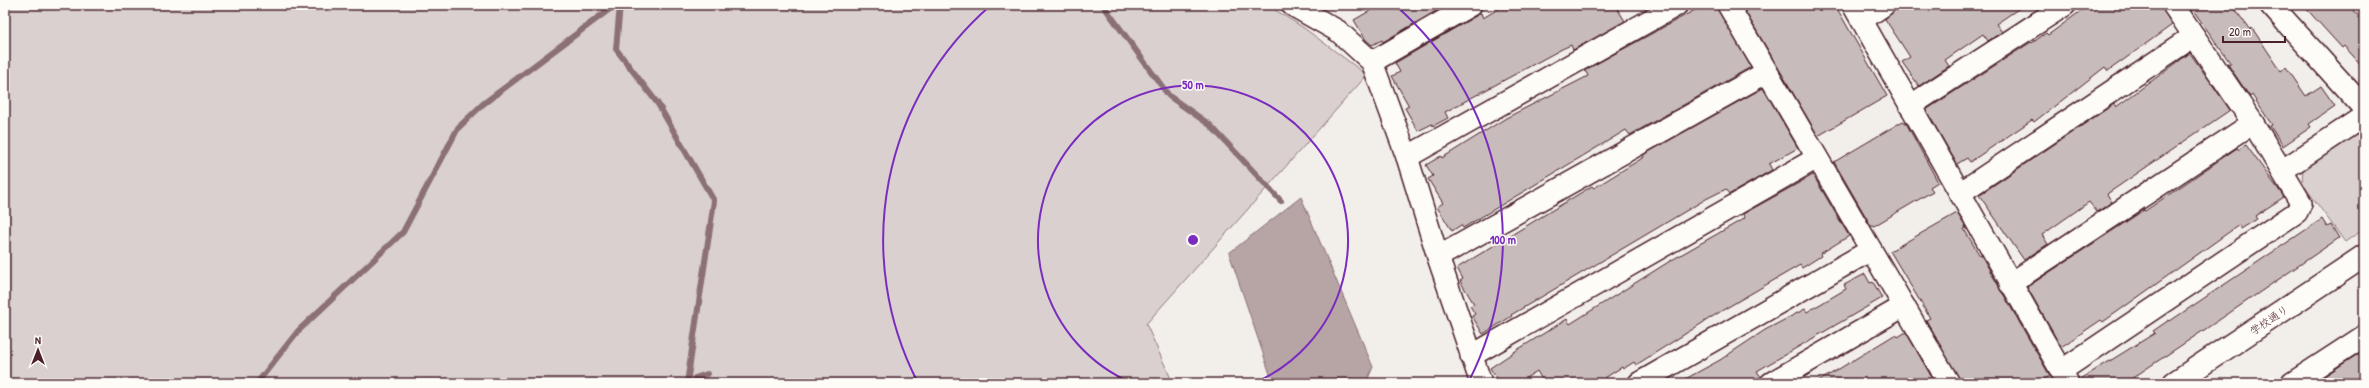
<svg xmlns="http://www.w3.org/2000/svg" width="2369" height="388" viewBox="0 0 2369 388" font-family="'Patrick Hand','Klee One',sans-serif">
	<rect width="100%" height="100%" fill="#f2efeb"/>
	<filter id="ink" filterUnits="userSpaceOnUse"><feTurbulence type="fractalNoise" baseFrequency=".025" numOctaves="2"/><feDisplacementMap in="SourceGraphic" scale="8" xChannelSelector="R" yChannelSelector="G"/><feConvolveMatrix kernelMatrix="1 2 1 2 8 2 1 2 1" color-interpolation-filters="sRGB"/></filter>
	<g filter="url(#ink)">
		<!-- green -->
		<g fill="#d9d0cf" stroke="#92787d">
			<path d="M5 5H1267L1304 28 1367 75 1146 324 1173 383H5Z"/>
			<path d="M2356 133 2364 135V229L2345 242 2302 183 2303 167Z"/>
		</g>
		<!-- water -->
		<path fill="#b7a5a6" stroke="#8b6f75" d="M1301 197 1373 367 1366 383H1273L1229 253Z"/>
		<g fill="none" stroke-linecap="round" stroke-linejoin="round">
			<!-- stream -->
			<g stroke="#8b6f75" stroke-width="6">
				<path d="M620 5 616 49 658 104 714 201 687 383"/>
				<path d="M1103 5 1169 96 1210 125 1281 201"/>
				<path d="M695 378 707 374"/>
				<path d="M257 383 298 331 403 232 458 128 483 104 615 5"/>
			</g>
		</g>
		<!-- building -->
		<g fill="#c8bbbb" stroke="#4a1f2b">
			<path d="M1380 5H1437L1439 9 1383 42 1382 40 1372 45 1366 40 1354 20Z"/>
			<path d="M1505 5H1615L1625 21 1573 50 1571 45 1562 49 1445 112 1448 118 1433 126 1432 124 1418 131 1405 108 1409 106 1392 76 1400 72 1395 63 1481 13 1483 18Z"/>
			<path d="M1704 5H1716L1751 67 1630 135 1626 130 1463 228 1461 225 1452 231 1437 207 1443 203 1428 179 1433 176 1426 165 1441 156 1442 158 1506 118 1588 76 1585 70Z"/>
			<path d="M1755 5H1835L1887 96 1818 136 1745 11Z"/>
			<path d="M1899 5H2024L1996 24 2002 32 1988 41 1983 34 1945 60 1949 66 1919 86 1902 62 1910 57 1885 19Z"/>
			<path d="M2089 5H2161L2172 25 2108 71 2105 67 2034 122 2032 120 1970 162 1967 158 1957 164 1926 110 2031 42 2032 43 2046 33 2048 35Z"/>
			<path d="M2188 5H2232L2250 30 2252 28 2281 71 2286 67 2306 96 2321 86 2335 106 2309 124 2311 127 2283 146 2270 126 2272 125 2252 95 2250 97 2227 63 2231 64 2193 10 2191 11Z"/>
			<path d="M2303 5H2349L2364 22V68L2344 46 2342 48Z"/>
			<path d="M2190 53 2230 110 2107 194 2112 202 2097 212 2089 202 2042 235 2048 244 2024 260 1979 195 2114 104 2116 107Z"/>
			<path d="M1763 88 1798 148 1769 164 1772 170 1730 194 1726 189 1706 199 1511 315 1512 316 1483 334 1472 316 1475 314 1470 306 1474 304 1460 281 1463 279 1457 268 1592 186 1594 188 1644 157 1643 155Z"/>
			<path d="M1903 121 1906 123 1938 182 1930 187 1933 191 1874 226 1870 224 1834 162Z"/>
			<path d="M2246 145 2284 197 2255 216 2257 219 2241 229 2239 225 2103 322 2101 320 2061 347 2027 287 2144 210 2145 211 2237 148 2239 150Z"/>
			<path d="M1813 175 1849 236 1820 254 1821 256 1802 268 1800 265 1723 310 1636 365 1634 362 1623 369 1622 367 1597 383H1544L1537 371 1518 383H1499L1490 368 1517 350 1567 319 1570 324 1670 261 1745 218 1743 214Z"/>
			<path d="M1957 213 1966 228 1964 229 1980 256 1981 255 2050 376 2038 383H1961L1926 320 1930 318 1890 251Z"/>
			<path d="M2322 219 2327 227 2331 225 2339 238 2225 316 2125 383H2080L2079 380 2155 333 2153 331 2169 320 2170 321Z"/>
			<path d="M1865 274 1870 283 1873 282 1882 298 1757 371 1761 377 1759 383H1678L1720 360 1765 330 1805 309 1807 312 1846 289 1844 285Z"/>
			<path d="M1906 332 1935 383H1816L1896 334 1898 337Z"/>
			<path d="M2364 350V383H2314Z"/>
		</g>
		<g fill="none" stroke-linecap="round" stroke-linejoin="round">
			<defs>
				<g id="street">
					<path d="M1292 5 1338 31 1372 62 1407 157 1438 257 1481 383"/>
					<path d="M1728 5 1949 383"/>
					<path d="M1853 5 2068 383"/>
					<path d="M1862 20 1884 5"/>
					<path d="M1372 62 1471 5"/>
					<path d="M1910 106 2065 5"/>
					<path d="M1407 157 1677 5"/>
					<path d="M2283 170 2364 116"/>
					<path d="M1960 193 2194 36"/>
					<path d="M1438 257 1767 72"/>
					<path d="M2010 284 2253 123"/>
					<path d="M1471 356 1817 158"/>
					<path d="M2061 371 2297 212 2301 203 2253 123 2173 5"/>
					<path d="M1639 383 1871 250"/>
					<path d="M1771 383 1904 306"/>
					<path d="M2292 383 2364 336"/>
				</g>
				<g id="secondary">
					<path d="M2271 5 2364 108"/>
					<path d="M2174 383 2364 256"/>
				</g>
			</defs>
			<!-- street casing -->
			<use href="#street" stroke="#4a1f2b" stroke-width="24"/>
			<!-- secondary casing -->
			<use href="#secondary" stroke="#4a1f2b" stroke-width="25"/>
			<!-- street -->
			<use href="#street" stroke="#fdfcf7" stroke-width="21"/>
			<!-- secondary -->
			<use href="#secondary" stroke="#fdfcf7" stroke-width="22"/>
		</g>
	</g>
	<!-- distance rings -->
	<g fill="none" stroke="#7b2cbf" stroke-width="2">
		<path d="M1132 383A155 155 0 1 1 1254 383"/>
		<path d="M917 381A310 310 0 0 1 990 6M1396 6A310 310 0 0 1 1469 381"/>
	</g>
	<g text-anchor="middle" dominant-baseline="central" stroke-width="3" stroke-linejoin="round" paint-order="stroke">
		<!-- street labels -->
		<g font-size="11" fill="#4a1f2b" stroke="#fdfcf7">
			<text transform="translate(2269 320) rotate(-34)">学校通り</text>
		</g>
	</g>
	<circle cx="1193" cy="240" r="6" fill="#7b2cbf" stroke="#fdfcf7" stroke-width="2"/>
	<g font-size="12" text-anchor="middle" font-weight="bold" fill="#7b2cbf" stroke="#fdfcf7" stroke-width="3" stroke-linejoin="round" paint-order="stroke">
		<text x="1193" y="89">50 m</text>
		<text x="1503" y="244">100 m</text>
	</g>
	<!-- margin -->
	<rect width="2369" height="388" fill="none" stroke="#fdfcf7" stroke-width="20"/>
	<rect x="10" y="10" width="2349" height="368" fill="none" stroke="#4a1f2b" stroke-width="1.5" filter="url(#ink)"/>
	<!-- north arrow -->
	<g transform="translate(38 350)" stroke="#fdfcf7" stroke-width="3" paint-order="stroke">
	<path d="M0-3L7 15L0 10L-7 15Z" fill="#4a1f2b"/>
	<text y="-6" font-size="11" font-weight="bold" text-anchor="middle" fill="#4a1f2b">N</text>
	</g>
	<!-- scale -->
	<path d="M2223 36v6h62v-6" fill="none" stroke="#4a1f2b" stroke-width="2"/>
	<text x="2229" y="36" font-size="12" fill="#4a1f2b" stroke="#fdfcf7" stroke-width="3" paint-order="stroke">20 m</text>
</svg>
